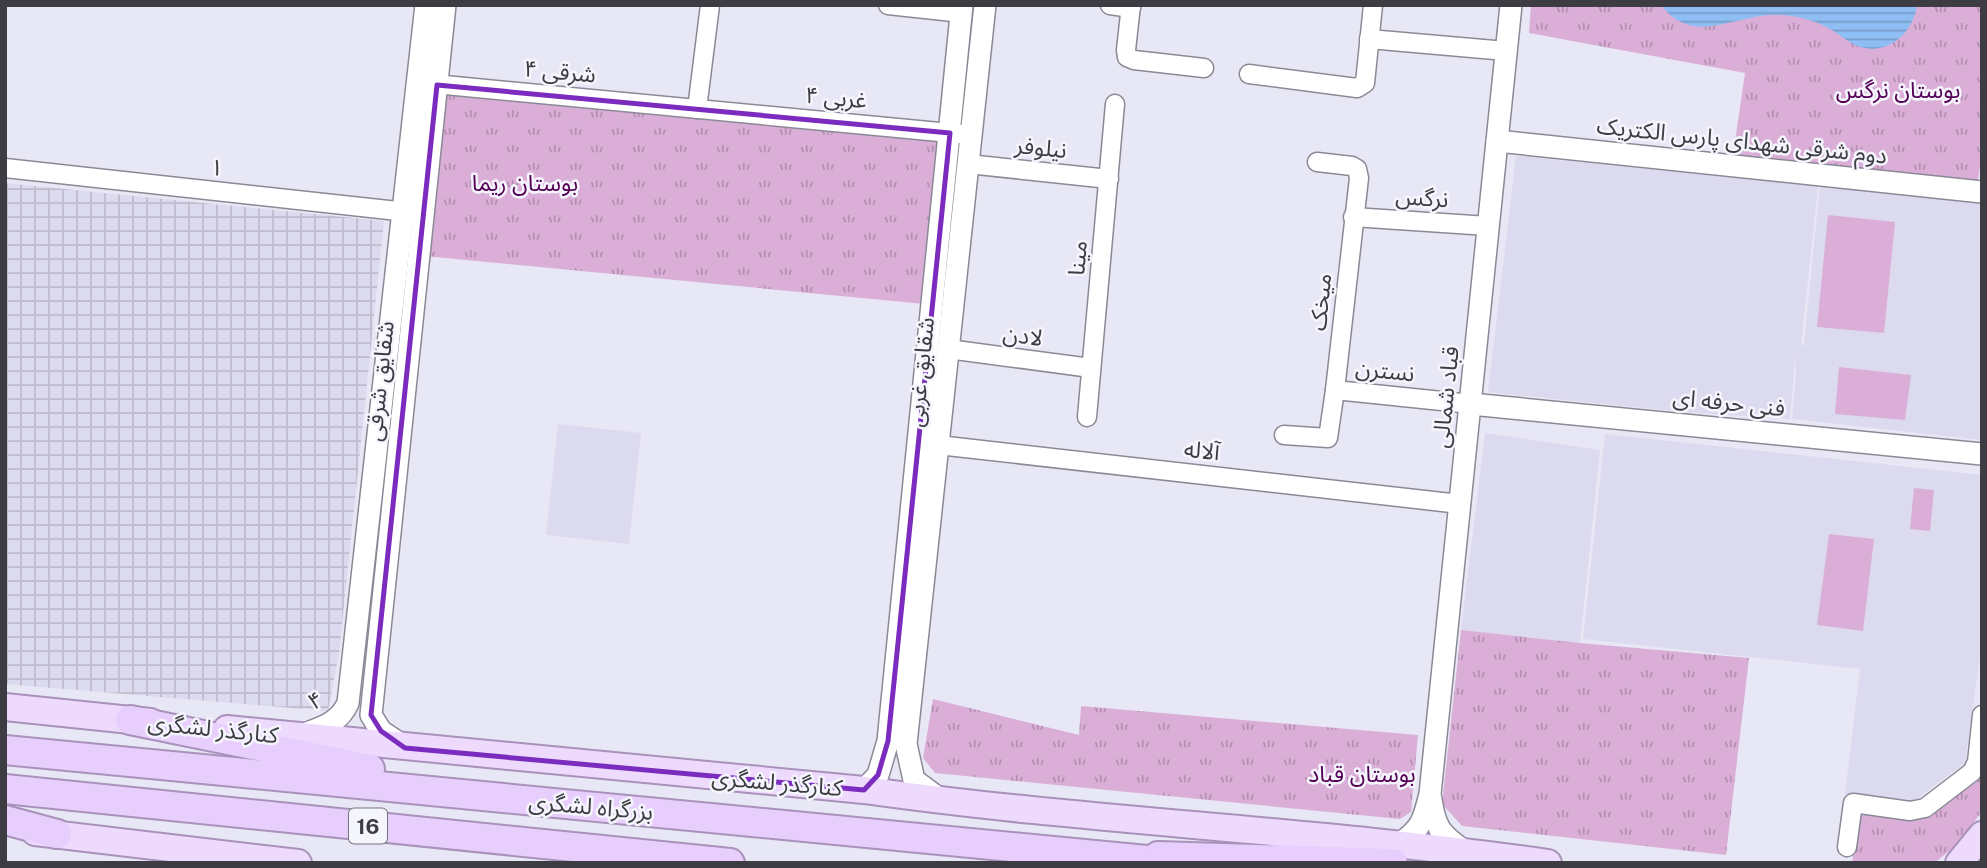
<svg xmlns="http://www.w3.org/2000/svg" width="1987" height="868" viewBox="0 0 1987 868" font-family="'Public Sans','Noto Sans Arabic',sans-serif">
	<defs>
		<pattern id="industrial-grid" width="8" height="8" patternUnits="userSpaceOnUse" patternTransform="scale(1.75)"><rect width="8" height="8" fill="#dcdaee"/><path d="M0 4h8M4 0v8" fill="none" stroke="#bebccd"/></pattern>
		<pattern id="park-tufts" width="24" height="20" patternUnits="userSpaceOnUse" patternTransform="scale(1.75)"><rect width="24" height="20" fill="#dbaed8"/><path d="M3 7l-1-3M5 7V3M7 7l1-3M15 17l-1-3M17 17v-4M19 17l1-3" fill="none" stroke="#b38fb1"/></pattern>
		<pattern id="water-rules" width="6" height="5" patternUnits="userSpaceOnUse" patternTransform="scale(1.75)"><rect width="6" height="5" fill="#8ebef4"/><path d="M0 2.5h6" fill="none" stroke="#759cc7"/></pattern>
	</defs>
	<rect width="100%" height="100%" fill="#e8e7f5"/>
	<!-- built -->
	<g fill="#dcdaee">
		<path d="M1516 156 1818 186 1801 345H1804L1820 185 1982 202V440L1792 419 1796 374 1795 356 1790 419 1684 412 1488 392Z"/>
		<path d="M558 424 641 433 629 544 546 535Z"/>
		<path d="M1485 433 1600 450 1580 643 1461 630Z"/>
		<path d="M1605 434 1982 475V643L1965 763 1910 804 1845 794 1860 669 1583 639Z"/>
	</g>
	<!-- industrial -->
	<path fill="url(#industrial-grid)" d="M5 183 384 221 339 653 328 711 5 684Z"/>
	<!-- green -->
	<g fill="#dbaed8">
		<path d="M1828 215 1895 222 1884 333 1817 327Z"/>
		<path d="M1839 367 1911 375 1905 420 1835 414Z"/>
		<path d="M1914 488 1934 490 1930 531 1910 529Z"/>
		<path d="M1829 534 1874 539 1863 631 1817 625Z"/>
	</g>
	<!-- park -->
	<g fill="url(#park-tufts)">
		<path d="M1531 5H1982V151L1978 181 1733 155 1745 73 1529 33Z"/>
		<path d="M444 90 955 142 935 305 425 256Z"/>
		<path d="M1461 630 1580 643 1749 658 1726 855 1462 826 1442 804Z"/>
		<path d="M933 699 1079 735 1081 706 1418 735 1411 812 1400 819 935 773 923 758Z"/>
		<path d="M1982 759V811L1960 842 1947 853 1934 863H1852L1860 807 1912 814Z"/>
	</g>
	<!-- water -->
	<path fill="url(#water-rules)" d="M1661 5H1917C1913 35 1885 58 1855 45 1847 41 1840 35 1832 30 1817 21 1799 16 1781 15 1737 12 1695 49 1661 5Z"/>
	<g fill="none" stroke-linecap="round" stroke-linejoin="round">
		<defs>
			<g id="minor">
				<path d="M888 5 962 13"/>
				<path d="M1110 5 1131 8"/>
				<path d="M1131 5 1126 50 1127 57 1134 60 1204 68"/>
				<path d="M1369 39 1506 51"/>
				<path d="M1249 74 1357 88 1365 83 1373 5"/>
				<path d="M424 83 971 135"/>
				<path d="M697 109 710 5"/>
				<path d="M968 164 1109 179"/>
				<path d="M5 168 416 213"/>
				<path d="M1353 217 1488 226"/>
				<path d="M948 349 1091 368"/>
				<path d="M1335 390 1471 404"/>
				<path d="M1087 417 1115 104"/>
				<path d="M1284 435 1328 438 1335 390 1359 178 1357 169 1352 166 1317 162"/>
				<path d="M938 445 1460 504"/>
				<path d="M1847 847 1853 803 1910 811 1925 808 1972 772 1977 762 1982 715"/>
			</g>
			<g id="tertiary">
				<path d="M1497 141 1982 192"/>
				<path d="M1471 404 1982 454"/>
				<path d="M299 736C319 728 339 724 348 703L426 5"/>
				<path d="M405 747 381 731 371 715 445 5"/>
				<path d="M864 790 878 775 888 741 962 5"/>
				<path d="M1431 799C1435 827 1440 834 1463 850"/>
				<path d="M941 800 914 780 906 744 985 5"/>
				<path d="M1400 843C1422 829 1424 818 1430 794L1511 5"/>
			</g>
			<g id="primary">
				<path d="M5 707 150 722"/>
				<path d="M227 729 864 790C1091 822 1321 830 1548 863"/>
				<path d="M35 832 298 863"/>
				<path d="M1959 863 1982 835"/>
			</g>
			<g id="trunk">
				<path d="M130 720 370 769"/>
				<path d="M5 750 1178 863"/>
				<path d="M5 789 730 863"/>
				<path d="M5 820 57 834"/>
				<path d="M1158 856 1393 863"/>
			</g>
		</defs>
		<!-- minor casing -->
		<use href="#minor" stroke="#8a8995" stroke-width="21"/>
		<!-- tertiary casing -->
		<use href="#tertiary" stroke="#8a8995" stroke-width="24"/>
		<!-- primary casing -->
		<use href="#primary" stroke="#a892ba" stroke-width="30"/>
		<!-- trunk casing -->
		<use href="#trunk" stroke="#a892ba" stroke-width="32"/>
		<!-- minor -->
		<use href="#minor" stroke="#fff" stroke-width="18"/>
		<!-- tertiary -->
		<use href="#tertiary" stroke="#fff" stroke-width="21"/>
		<!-- primary -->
		<use href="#primary" stroke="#eddafd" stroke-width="26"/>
		<!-- trunk -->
		<use href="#trunk" stroke="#e7cefc" stroke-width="28"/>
	</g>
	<!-- marked area -->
	<path fill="none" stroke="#7b2cbf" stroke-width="5" stroke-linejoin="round" d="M437 85 950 133 888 741 878 775 864 790 405 748 381 731 371 715Z"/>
	<g text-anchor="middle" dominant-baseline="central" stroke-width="5" stroke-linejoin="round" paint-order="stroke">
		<!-- shield labels -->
		<rect fill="#f5f5fd" stroke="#74747a" stroke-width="2" x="349" y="808.5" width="38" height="35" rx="5"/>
		<g font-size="21" font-weight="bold" fill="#3d3c42">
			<text x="368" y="826">16</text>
		</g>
		<!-- street labels -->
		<g font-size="23" fill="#3d3c42" stroke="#f5f5fd">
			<text transform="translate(560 71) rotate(5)">۴ شرقی</text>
			<text transform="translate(836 97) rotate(5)">۴ غربی</text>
			<text transform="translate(1742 140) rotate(6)">دوم شرقی شهدای پارس الکتریک</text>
			<text transform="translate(1041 147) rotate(6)">نیلوفر</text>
			<text transform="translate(217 167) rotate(6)">۱</text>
			<text transform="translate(1422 197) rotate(4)">نرگس</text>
			<text transform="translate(1077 258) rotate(-85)">مینا</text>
			<text transform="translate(1320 302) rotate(-84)">میخک</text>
			<text transform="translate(1023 335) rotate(8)">لادن</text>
			<text transform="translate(1385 370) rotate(6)">نسترن</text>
			<text transform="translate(920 372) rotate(-84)">شقایق غربی</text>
			<text transform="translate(379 381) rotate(-84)">شقایق شرقی</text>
			<text transform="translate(1445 397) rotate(-84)">قباد شمالی</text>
			<text transform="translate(1729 402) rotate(6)">فنی حرفه ای</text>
			<text transform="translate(1202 450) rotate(6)">آلاله</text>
			<text transform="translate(315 700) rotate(-27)">۴</text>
			<text transform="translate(213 728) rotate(6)">کنارگذر لشگری</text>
			<text transform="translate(777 782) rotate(5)">کنارگذر لشگری</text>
			<text transform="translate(591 806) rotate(5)">بزرگراه لشگری</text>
		</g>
		<!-- park labels -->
		<g font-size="23" fill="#540055" stroke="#f5f5fd">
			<text x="1898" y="89">بوستان نرگس</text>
			<text x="525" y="182">بوستان ریما</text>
			<text x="1362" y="773">بوستان قباد</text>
		</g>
	</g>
	<!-- border -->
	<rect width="1987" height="868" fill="none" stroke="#3d3c42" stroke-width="14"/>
</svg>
